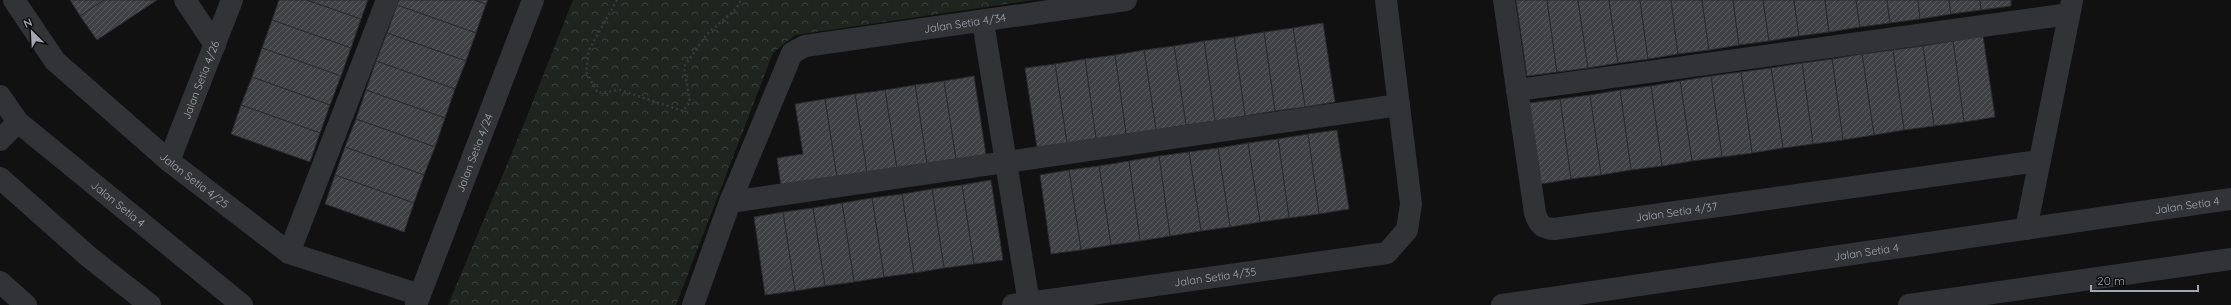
<svg xmlns="http://www.w3.org/2000/svg" width="2231" height="305" viewBox="0 0 2231 305" font-family="Quicksand,sans-serif">
	<defs>
		<pattern id="park-crowns" width="20" height="18" patternUnits="userSpaceOnUse"><rect width="20" height="18" fill="#1e251f"/><path d="M2 6a3 3 0 1 1 6 0M12 15a3 3 0 1 1 6 0" fill="none" stroke="#3c423d"/></pattern>
		<pattern id="building-hatch" width="6" height="6" patternUnits="userSpaceOnUse"><rect width="6" height="6" fill="#404145"/><path d="M-1 1l2-2M0 6l6-6M5 7l2-2" fill="none" stroke="#585a5d"/></pattern>
	</defs>
	<rect width="100%" height="100%" fill="#111112"/>
	<!-- park -->
	<path fill="url(#park-crowns)" d="M573 0H1033L795 35 773 53 676 305H448L526 119Z"/>
	<!-- building -->
	<g fill="url(#building-hatch)" stroke="#2b2b2e">
		<path d="M70 0H104L80 16Z"/>
		<path d="M104 0H157L97 40 80 16Z"/>
		<path d="M279 0H307L361 19 351 48 272 20Z"/>
		<path d="M307 0H368L361 19Z"/>
		<path d="M399 0H475L486 4 476 33 397 5Z"/>
		<path d="M475 0H488L486 4Z"/>
		<path d="M1516 0H1547L1557 72 1527 76Z"/>
		<path d="M1547 0H1578L1588 68 1557 72Z"/>
		<path d="M1578 0H1609L1618 63 1588 68Z"/>
		<path d="M1609 0H1640L1648 59 1618 63Z"/>
		<path d="M1640 0H1671L1678 54 1648 59Z"/>
		<path d="M1671 0H1702L1709 50 1678 54Z"/>
		<path d="M1702 0H1733L1739 45 1709 50Z"/>
		<path d="M1733 0H1763L1769 41 1739 45Z"/>
		<path d="M1763 0H1794L1799 36 1769 41Z"/>
		<path d="M1794 0H1825L1829 32 1799 36Z"/>
		<path d="M1825 0H1856L1860 27 1829 32Z"/>
		<path d="M1856 0H1887L1890 23 1860 27Z"/>
		<path d="M1887 0H1918L1920 19 1890 23Z"/>
		<path d="M1918 0H1949L1951 14 1920 19Z"/>
		<path d="M1949 0H1980L1981 10 1951 14Z"/>
		<path d="M1980 0H2011V6L1981 10Z"/>
		<path d="M397 5 476 33 466 61 387 33Z"/>
		<path d="M272 20 351 48 341 76 262 48Z"/>
		<path d="M1323 23 1335 102 1305 107 1293 28Z"/>
		<path d="M1293 28 1305 107 1275 111 1264 32Z"/>
		<path d="M1264 32 1275 111 1245 116 1234 37Z"/>
		<path d="M387 33 466 61 455 89 376 61Z"/>
		<path d="M1983 36 1995 117 1964 122 1953 41Z"/>
		<path d="M1234 37 1245 116 1215 121 1204 41Z"/>
		<path d="M1204 41 1215 121 1186 125 1174 46Z"/>
		<path d="M1953 41 1964 122 1934 126 1923 46Z"/>
		<path d="M1174 46 1186 125 1156 130 1144 50Z"/>
		<path d="M1923 46 1934 126 1904 130 1893 50Z"/>
		<path d="M262 48 341 76 330 105 252 77Z"/>
		<path d="M1144 50 1156 130 1126 134 1115 55Z"/>
		<path d="M1893 50 1904 130 1874 135 1862 54Z"/>
		<path d="M1862 54 1874 135 1843 140 1832 59Z"/>
		<path d="M1115 55 1126 134 1096 139 1085 59Z"/>
		<path d="M1085 59 1096 139 1067 143 1055 64Z"/>
		<path d="M1832 59 1843 140 1813 144 1802 63Z"/>
		<path d="M376 61 455 89 445 118 366 90Z"/>
		<path d="M1802 63 1813 144 1783 148 1771 68Z"/>
		<path d="M1055 64 1067 143 1037 148 1025 68Z"/>
		<path d="M1771 68 1783 148 1752 153 1741 72Z"/>
		<path d="M1741 72 1752 153 1722 157 1711 76Z"/>
		<path d="M974 76 986 155 956 160 944 81Z"/>
		<path d="M1711 76 1722 157 1692 161 1680 81Z"/>
		<path d="M252 77 330 105 320 133 241 105Z"/>
		<path d="M944 81 956 160 927 164 915 85Z"/>
		<path d="M1680 81 1692 161 1662 166 1651 86Z"/>
		<path d="M915 85 927 164 897 169 885 90Z"/>
		<path d="M1651 86 1662 166 1631 170 1620 90Z"/>
		<path d="M366 90 445 118 435 147 356 119Z"/>
		<path d="M885 90 897 169 867 173 855 94Z"/>
		<path d="M1620 90 1631 170 1601 175 1590 95Z"/>
		<path d="M855 94 867 173 837 178 825 99Z"/>
		<path d="M1590 95 1601 175 1571 179 1560 99Z"/>
		<path d="M825 99 837 178 781 186 777 158 803 154 795 104Z"/>
		<path d="M1560 99 1571 179 1541 184 1529 103Z"/>
		<path d="M241 105 320 133 310 162 231 134Z"/>
		<path d="M356 119 435 147 424 175 345 147Z"/>
		<path d="M1337 130 1349 209 1319 214 1308 134Z"/>
		<path d="M1308 134 1319 214 1289 218 1278 139Z"/>
		<path d="M1278 139 1289 218 1260 222 1248 143Z"/>
		<path d="M1248 143 1260 222 1230 227 1218 148Z"/>
		<path d="M345 147 424 175 414 203 335 175Z"/>
		<path d="M1218 148 1230 227 1201 231 1189 152Z"/>
		<path d="M1189 152 1201 231 1170 236 1159 156Z"/>
		<path d="M1159 156 1170 236 1140 241 1129 161Z"/>
		<path d="M1129 161 1140 241 1111 245 1099 166Z"/>
		<path d="M1099 166 1111 245 1081 250 1069 170Z"/>
		<path d="M1069 170 1081 250 1051 254 1040 175Z"/>
		<path d="M335 175 414 203 404 232 325 204Z"/>
		<path d="M991 180 1003 260 974 264 962 185Z"/>
		<path d="M962 185 974 264 944 268 932 189Z"/>
		<path d="M932 189 944 268 914 273 902 194Z"/>
		<path d="M902 194 914 273 884 277 872 198Z"/>
		<path d="M872 198 884 277 854 282 842 203Z"/>
		<path d="M842 203 854 282 825 286 813 208Z"/>
		<path d="M813 208 825 286 795 291 783 212Z"/>
		<path d="M783 212 795 291 765 295 754 217Z"/>
	</g>
	<g fill="none" stroke-linecap="round" stroke-linejoin="round">
		<!-- path -->
		<path stroke="#383a3e" stroke-width="2.5" stroke-dasharray="2 3" stroke-linecap="butt" d="M617 0 589 50 586 72 598 93 620 90 683 111 690 102 684 67 707 34 736 9 741 0"/>
		<!-- minor -->
		<g stroke="#323337" stroke-width="22">
			<path id="s1" d="M14 0 55 61 169 161 289 253 420 295"/>
			<path d="M185 0 215 45"/>
			<path id="s2" d="M1504 0 1535 213C1539 225 1542 228 1554 229L2039 161"/>
			<path d="M983 22 1029 303"/>
			<path d="M1517 90 2069 14"/>
			<path id="s3" d="M0 96 18 122 242 305"/>
			<path d="M0 140 18 122"/>
			<path id="s4" d="M169 161 232 0"/>
			<path d="M0 178 89 257 150 305"/>
			<path d="M730 202 1399 105"/>
			<path d="M2026 229 2072 1"/>
			<path d="M289 253 387 0"/>
			<path d="M0 282 26 305"/>
			<path id="s5" d="M416 305 533 0"/>
			<path id="s6" d="M693 305 730 202 792 53 805 46 1126 0"/>
			<path id="s7" d="M1013 305 1387 253 1407 230 1411 204 1386 0"/>
			<path id="s8" d="M1502 305 2231 199"/>
			<path d="M1909 305 2231 259"/>
		</g>
	</g>
	<g text-anchor="middle" dominant-baseline="central" stroke-width="3" stroke-linejoin="round" paint-order="stroke">
		<!-- street labels -->
		<g font-size="11" fill="#a3a7b2" stroke="#0c0c0d">
			<text stroke="none"><textPath href="#s6" startOffset="447">Jalan Setia 4/34</textPath></text>
			<text stroke="none"><textPath href="#s4" startOffset="87">Jalan Setia 4/26</textPath></text>
			<text stroke="none"><textPath href="#s5" startOffset="163">Jalan Setia 4/24</textPath></text>
			<text stroke="none"><textPath href="#s1" startOffset="257">Jalan Setia 4/25</textPath></text>
			<text stroke="none"><textPath href="#s3" startOffset="161">Jalan Setia 4</textPath></text>
			<text stroke="none"><textPath href="#s8" startOffset="692">Jalan Setia 4</textPath></text>
			<text stroke="none"><textPath href="#s2" startOffset="366">Jalan Setia 4/37</textPath></text>
			<text stroke="none"><textPath href="#s8" startOffset="368">Jalan Setia 4</textPath></text>
			<text stroke="none"><textPath href="#s7" startOffset="204">Jalan Setia 4/35</textPath></text>
		</g>
	</g>
	<!-- north arrow -->
	<g transform="translate(32 32) rotate(336)" stroke="#0c0c0d" stroke-width="3" paint-order="stroke">
	<path d="M0-3L7 15L0 10L-7 15Z" fill="#a3a7b2"/>
	<text y="-6" font-size="11" font-weight="bold" text-anchor="middle" fill="#a3a7b2">N</text>
	</g>
	<!-- scale -->
	<path d="M2091 285v6h107v-6" fill="none" stroke="#a3a7b2" stroke-width="2"/>
	<text x="2097" y="285" font-size="12" fill="#a3a7b2" stroke="#0c0c0d" stroke-width="3" paint-order="stroke">20 m</text>
</svg>
